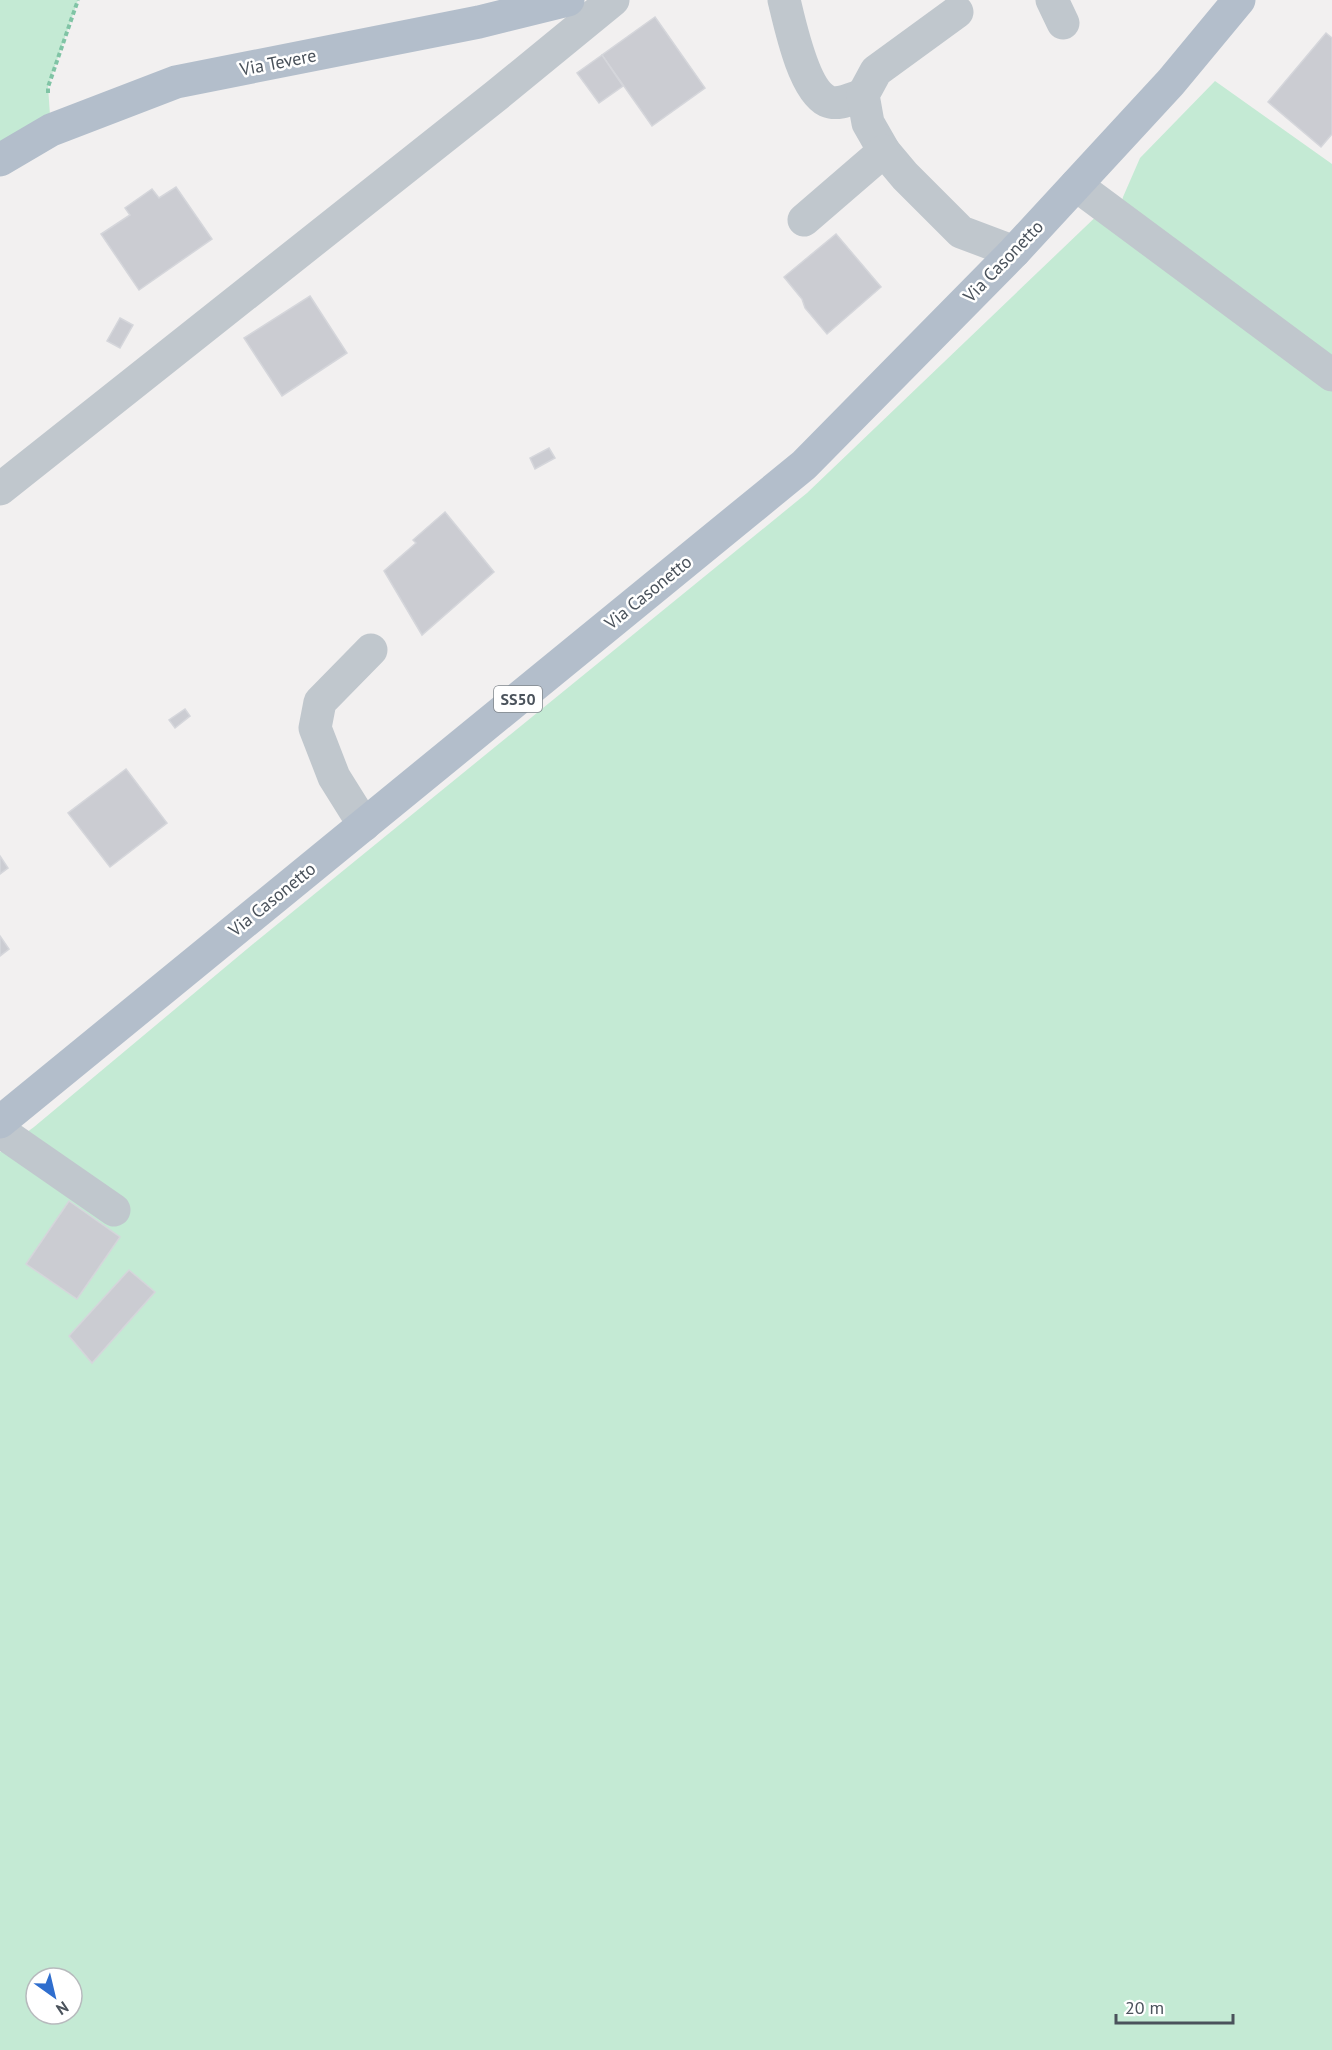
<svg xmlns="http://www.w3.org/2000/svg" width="1332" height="2050" viewBox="0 0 1332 2050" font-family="'PT Sans',sans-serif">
	<rect width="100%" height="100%" fill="#f2f0f0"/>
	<!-- green -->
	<g fill="#c4ead4" fill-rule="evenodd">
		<path d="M0 0H78L48 86 51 130 0 160Z"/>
		<path d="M1215 81 1332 164V2050H0V1152L34 1127 253 944 807 493 1106 207 1118 216 1123 197 1140 158ZM36 1978H72V2014H36Z"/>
	</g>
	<!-- building -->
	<g fill="#cbccd2" stroke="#d5d6db" stroke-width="1.5">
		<path d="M655 17 705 88 652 126 602 55Z"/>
		<path d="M1326 33 1332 38V134L1321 147 1268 102Z"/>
		<path d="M602 55 623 86 599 103 577 73Z"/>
		<path d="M176 187 212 239 139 290 101 234 130 215 125 208 152 189 159 198Z"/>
		<path d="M836 234 881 287 827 334 805 308 802 299 784 277Z"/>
		<path d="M310 296 347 353 282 396 244 338Z"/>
		<path d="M120 318 133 325 120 348 107 341Z"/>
		<path d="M549 448 555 458 535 469 530 458Z"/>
		<path d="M445 512 494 572 422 635 384 571 416 543 413 540Z"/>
		<path d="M185 709 190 716 175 728 169 720Z"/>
		<path d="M126 769 167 823 110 867 68 813Z"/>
		<path d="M0 856 8 868 0 874Z"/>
		<path d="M0 936 9 949 0 956Z"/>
		<path d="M69 1201 120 1237 77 1299 26 1264Z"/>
		<path d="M129 1270 155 1292 92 1363 69 1336Z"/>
	</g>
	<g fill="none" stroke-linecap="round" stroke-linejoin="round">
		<!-- path -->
		<path stroke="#80c4a5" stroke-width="4" stroke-dasharray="4.5 3" stroke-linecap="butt" d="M48 93V87L78 0"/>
		<!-- minor -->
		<g stroke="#c0c7cd" stroke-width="33">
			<path d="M784 0C790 24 803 89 827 101 838 106 853 98 863 95"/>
			<path d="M1052 0 1063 23"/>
			<path d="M884 151 868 123 863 95 876 71 957 12"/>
			<path d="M1076 185 1332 375"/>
			<path d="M804 220 884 151 905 176 961 232 1014 252"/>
			<path d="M0 489 497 95 613 0"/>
			<path d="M364 825 334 777 315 728 320 702 371 650"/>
			<path d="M0 1131 114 1210"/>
		</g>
		<!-- major -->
		<g stroke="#b3becb" stroke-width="33">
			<path d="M0 160 51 130 176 82 479 22 568 0"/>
			<path d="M0 1122 804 465 1014 252 1171 82 1239 0"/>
		</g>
	</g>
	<g text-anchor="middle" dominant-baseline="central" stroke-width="5" stroke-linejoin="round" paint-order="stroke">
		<!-- shield labels -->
		<rect fill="#fff" stroke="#80868c" stroke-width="1.5" x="494" y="686" width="48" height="26" rx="4.5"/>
		<g font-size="16" font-weight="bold" fill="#4a525b">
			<text x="518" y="699">SS50</text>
		</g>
		<!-- street labels -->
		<g font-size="18" fill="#4a525b" stroke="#fff">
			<text transform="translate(278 62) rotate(-11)">Via Tevere</text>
			<text transform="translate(1003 261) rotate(-46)">Via Casonetto</text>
			<text transform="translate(648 592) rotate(-39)">Via Casonetto</text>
			<text transform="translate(272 899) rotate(-39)">Via Casonetto</text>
		</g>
	</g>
	<!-- north arrow -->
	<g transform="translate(54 1996) rotate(146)"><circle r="28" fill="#ffffff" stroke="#b7babd" stroke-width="1.5"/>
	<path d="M0-4.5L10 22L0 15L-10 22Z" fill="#2f6ece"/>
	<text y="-9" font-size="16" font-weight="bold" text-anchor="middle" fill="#4a525b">N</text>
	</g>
	<!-- scale -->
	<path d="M1116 2014v9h117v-9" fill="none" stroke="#4a525b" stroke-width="3"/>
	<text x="1125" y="2014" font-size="18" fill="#4a525b" stroke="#ffffff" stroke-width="4.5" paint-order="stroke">20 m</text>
</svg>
